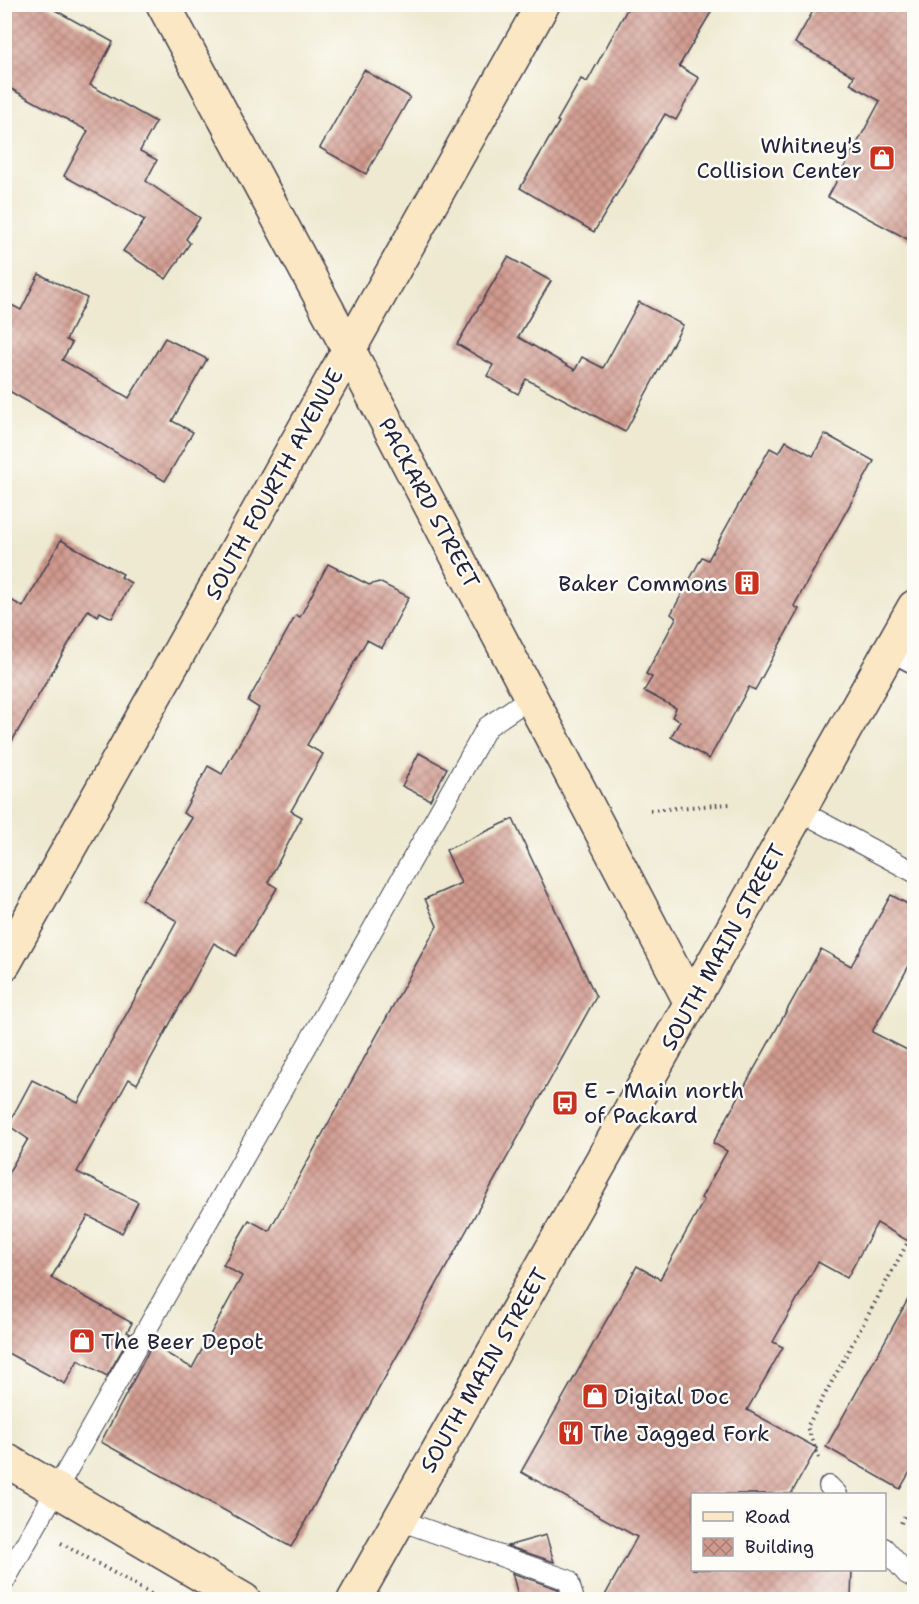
<svg xmlns="http://www.w3.org/2000/svg" width="919" height="1604" viewBox="0 0 919 1604" font-family="'Shantell Sans',sans-serif">
	<defs>
		<pattern id="building-cross-hatch" width="8" height="8" patternUnits="userSpaceOnUse" patternTransform="scale(1.5)"><rect width="8" height="8" fill="#d19a8e"/><path d="M0 0l8 8M0 8l8-8" fill="none" stroke="#a97d75"/></pattern>
	</defs>
	<rect width="100%" height="100%" fill="#fdfcf7"/>
	<filter id="ink" filterUnits="userSpaceOnUse"><feTurbulence type="fractalNoise" baseFrequency=".0167" numOctaves="2"/><feDisplacementMap in="SourceGraphic" scale="12" xChannelSelector="R" yChannelSelector="G"/><feConvolveMatrix kernelMatrix="1 2 1 2 8 2 1 2 1" color-interpolation-filters="sRGB"/></filter>
	<filter id="wash" filterUnits="userSpaceOnUse"><feTurbulence type="fractalNoise" baseFrequency=".008" numOctaves="4" result="noise"/><feDisplacementMap in="SourceGraphic" scale="24" xChannelSelector="R" yChannelSelector="G"/><feGaussianBlur stdDeviation="1.35" result="paint"/><feColorMatrix in="noise" values="0 0 0 0 0 0 0 0 0 0 0 0 0 0 0 0 0 1.4 0 .05"/><feComposite in="paint" operator="in"/></filter>
	<g filter="url(#wash)">
		<rect width="100%" height="100%" fill="#eee9d0"/>
		<g id="blocks">
			<!-- building -->
			<g fill="url(#building-cross-hatch)">
				<path d="M4 4H44L113 42 90 85 156 122 140 151 157 160 146 181 200 218 186 239 190 243 166 279 123 251 145 220 64 176 88 131 4 85Z"/>
				<path d="M630 4H716L679 66 699 78 676 120 665 114 594 232 520 188 559 122 557 121 581 79 587 82Z"/>
				<path d="M817 4H915V243L828 197 880 101 850 84 854 76 795 43Z"/>
				<path d="M364 70 410 97 366 174 320 148Z"/>
				<path d="M508 257 551 281 518 337 575 370 582 357 603 368 639 302 683 325 625 432 526 379 518 394 487 376 493 365 457 344Z"/>
				<path d="M39 274 87 298 66 340 72 343 62 360 129 398 165 338 207 359 172 421 193 432 165 481 4 388V301L21 310Z"/>
				<path d="M825 434 874 461 794 606 799 609 755 690 749 687 709 759 671 737 680 721 672 717 676 708 644 691 652 677 646 674 676 618 671 614 702 557 708 560 770 448 779 453 786 441 813 456Z"/>
				<path d="M61 540 123 574 121 577 131 583 112 618 100 612 98 616 88 610 4 755V596L23 607Z"/>
				<path d="M328 564 369 585 379 582 409 597 382 648 367 640 307 745 323 754 291 811 302 817 268 882 277 888 236 956 214 943 137 1084 129 1079 77 1172 138 1202 122 1233 88 1216 51 1278 132 1323 127 1332 131 1334 107 1376 78 1360 65 1384 4 1351V1180L28 1139 8 1125 32 1080 78 1103 177 921 142 900 192 818 183 813 208 766 222 774 259 708 248 701 296 615 300 617Z"/>
				<path d="M419 753 447 768 430 800 402 786Z"/>
				<path d="M513 819 596 997 291 1547 101 1442 152 1345 192 1368 242 1276 223 1265 249 1220 269 1231 437 926 425 899 461 883 446 850Z"/>
				<path d="M891 895 915 908V955L872 1032 915 1054V1245L877 1223 847 1278 818 1262 773 1342 783 1347 747 1410 817 1448 791 1494H693V1569H852L851 1599H603L637 1537 521 1472 637 1266 660 1279 704 1200 701 1198 727 1151 713 1143 821 949 851 966Z"/>
				<path d="M915 1287V1463L900 1489 826 1447Z"/>
				<path d="M546 1535 554 1562 507 1546Z"/>
				<path d="M512 1573 558 1589 561 1599H519Z"/>
			</g>
		</g>
	</g>
	<g filter="url(#ink)">
		<use href="#blocks" fill-opacity="0" stroke="#414051" stroke-width="1.5"/>
		<g fill="none" stroke-linecap="round" stroke-linejoin="round">
			<defs>
				<g id="lane">
					<path d="M800 811 914 872"/>
					<path d="M829 1486 837 1494"/>
					<path d="M399 1520 568 1580 574 1600"/>
					<path d="M884 1548 907 1574 914 1578"/>
					<path d="M4 1582 487 727 531 697"/>
				</g>
				<path id="street" d="M893 645 914 656"/>
				<g id="secondary">
					<path d="M163 4 349 350 691 1003"/>
					<path d="M4 964 543 4"/>
					<path d="M4 1459 244 1600"/>
					<path d="M354 1600 914 607"/>
				</g>
			</defs>
			<!-- lane casing -->
			<use href="#lane" stroke="#414051" stroke-width="22"/>
			<!-- street casing -->
			<use href="#street" stroke="#414051" stroke-width="36"/>
			<!-- secondary casing -->
			<use href="#secondary" stroke="#414051" stroke-width="36"/>
			<!-- path -->
			<g stroke="#414051" stroke-width="4" stroke-dasharray="1.5 4.5" stroke-linecap="butt">
				<path d="M650 810 730 804"/>
				<path d="M819 1458 807 1427 914 1231"/>
				<path d="M901 1523 914 1500"/>
				<path d="M61 1543 162 1600"/>
			</g>
			<!-- lane -->
			<use href="#lane" stroke="#fff" stroke-width="20"/>
			<!-- street -->
			<use href="#street" stroke="#fff" stroke-width="33"/>
			<!-- secondary -->
			<use href="#secondary" stroke="#fbe7c3" stroke-width="33"/>
		</g>
	</g>
	<!-- icons -->
	<defs>
		<symbol id="shop-square" viewBox="-11 -11 22 22"><rect x="-9" y="-9" width="18" height="18" rx="4" fill="#c8321e" stroke="#fdfcf7"/><path d="M-5-2.5h2.3a2.7 3.5 0 0 1 5.4 0H5L5.5 6h-11ZM-1.5-2.5h3a1.5 2.3 0 0 0-3 0Z" fill="#fff"/></symbol>
		<symbol id="building-square" viewBox="-11 -11 22 22"><rect x="-9" y="-9" width="18" height="18" rx="4" fill="#c8321e" stroke="#fdfcf7"/><path d="M-4-6H4V6H1V3H-1V6H-4ZM-2.5-4.3h1.7v1.8h-1.7ZM.8-4.3h1.7v1.8H.8ZM-2.5-1h1.7V.8h-1.7ZM.8-1h1.7V.8H.8Z" fill="#fff"/></symbol>
		<symbol id="bus-square" viewBox="-11 -11 22 22"><rect x="-9" y="-9" width="18" height="18" rx="4" fill="#c8321e" stroke="#fdfcf7"/><path d="M-5-6H5V4H4V6H2V4H-2V6H-4V4H-5ZM-3.5-4V0h7V-4ZM-3.5 1.2v1.5H-2V1.2ZM2 1.2v1.5H3.5V1.2Z" fill="#fff"/></symbol>
		<symbol id="restaurant-square" viewBox="-11 -11 22 22"><rect x="-9" y="-9" width="18" height="18" rx="4" fill="#c8321e" stroke="#fdfcf7"/><path d="M-5-6h1v4h1v-4h1v4h1v-4h1v5L-1.5 .5V6h-2V.5L-5-1ZM5-6V6H3V1.5H1.5Q1.5-4 5-6Z" fill="#fff"/></symbol>
	</defs>
	<g fill-rule="evenodd">
		<use href="#shop-square" x="867" y="143" width="30" height="30"/>
		<use href="#building-square" x="732" y="568" width="30" height="30"/>
		<use href="#bus-square" x="550" y="1088" width="30" height="30"/>
		<use href="#shop-square" x="67" y="1326" width="30" height="30"/>
		<use href="#shop-square" x="580" y="1381" width="30" height="30"/>
		<use href="#restaurant-square" x="556" y="1418" width="30" height="30"/>
	</g>
	<g text-anchor="middle" dominant-baseline="central" stroke-width="5" stroke-linejoin="round" paint-order="stroke">
		<!-- poi labels -->
		<g font-size="22" fill="#22223b" stroke="#fdfcf7" text-anchor="start">
			<text x="862" y="145" text-anchor="end">Whitney's<tspan x="862" dy="25">Collision Center</tspan></text>
			<text x="728" y="583" text-anchor="end">Baker Commons</text>
			<text x="584" y="1090">E - Main north<tspan x="584" dy="25">of Packard</tspan></text>
			<text x="101" y="1341">The Beer Depot</text>
			<text x="614" y="1396">Digital Doc</text>
			<text x="590" y="1433">The Jagged Fork</text>
		</g>
		<!-- street labels -->
		<g font-size="22" fill="#22223b" stroke="#fdfcf7">
			<text transform="translate(274 484) rotate(-61)">SOUTH FOURTH AVENUE</text>
			<text transform="translate(429 503) rotate(62)">PACKARD STREET</text>
			<text transform="translate(723 947) rotate(-61)">SOUTH MAIN STREET</text>
			<text transform="translate(484 1370) rotate(-60)">SOUTH MAIN STREET</text>
		</g>
	</g>
	<!-- margin -->
	<rect width="919" height="1604" fill="none" stroke="#fdfcf7" stroke-width="24"/>
	<!-- legend -->
	<rect x="691" y="1493" width="195" height="78" fill="#fdfcf7" stroke="#a5a5ac" stroke-width="1.5"/>
	<rect x="703" y="1512" width="30" height="9" fill="#fbe7c3" stroke="#a5a5ac" stroke-width="1.5"/>
	<text x="745" y="1523" font-size="18" fill="#22223b">Road</text>
	<rect x="703" y="1538" width="30" height="18" fill="url(#building-cross-hatch)" stroke="#a5a5ac" stroke-width="1.5"/>
	<text x="745" y="1553" font-size="18" fill="#22223b">Building</text>
</svg>
